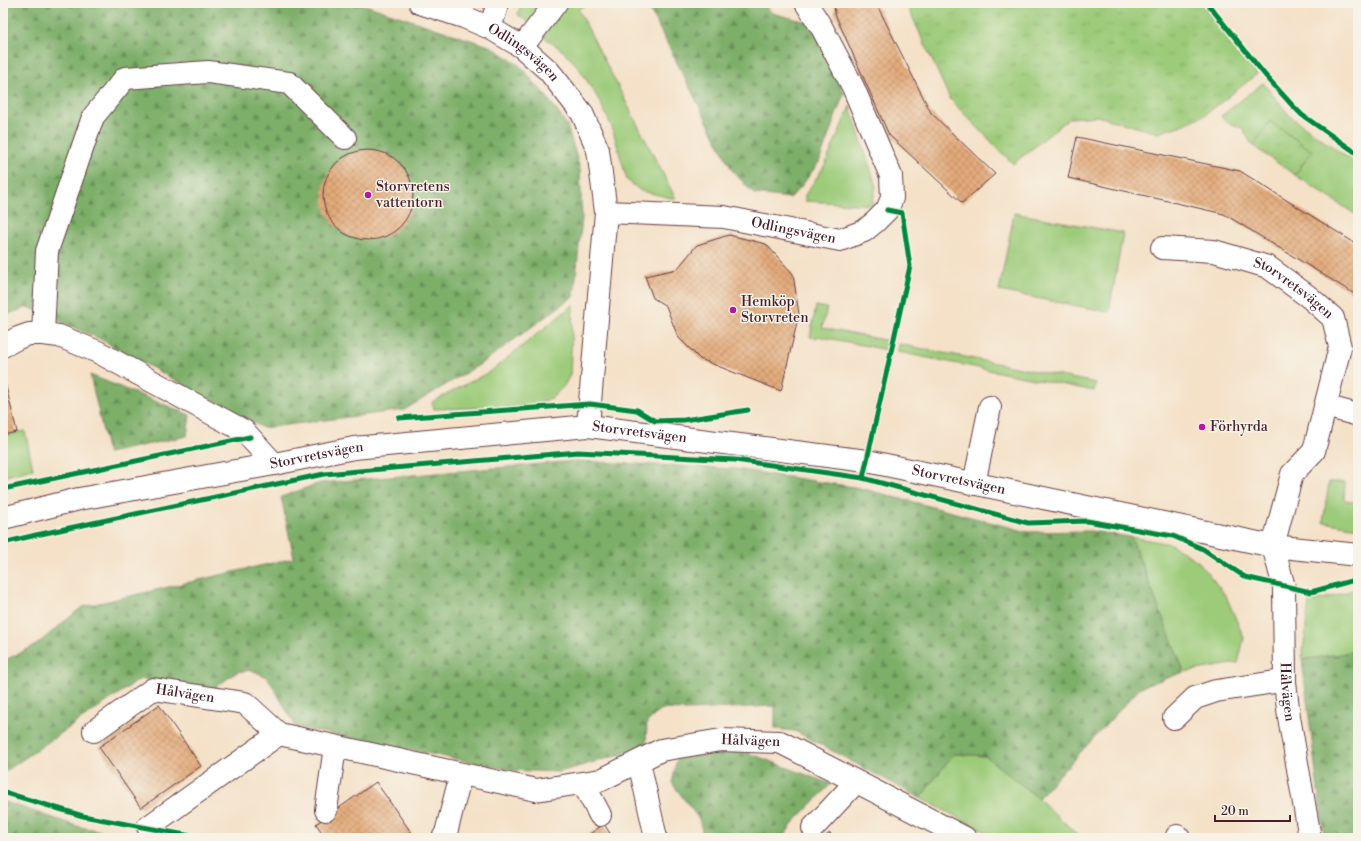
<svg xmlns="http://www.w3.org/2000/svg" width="1361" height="841" viewBox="0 0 1361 841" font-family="'Libre Bodoni',serif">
	<defs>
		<pattern id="forest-firs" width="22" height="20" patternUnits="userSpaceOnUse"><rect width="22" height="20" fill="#7daf69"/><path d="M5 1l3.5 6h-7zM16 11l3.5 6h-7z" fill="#688e57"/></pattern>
		<pattern id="park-tufts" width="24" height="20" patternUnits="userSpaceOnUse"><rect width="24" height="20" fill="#9ccb79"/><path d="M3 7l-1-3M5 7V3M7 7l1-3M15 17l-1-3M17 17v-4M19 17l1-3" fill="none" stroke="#88ae69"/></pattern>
		<pattern id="building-cross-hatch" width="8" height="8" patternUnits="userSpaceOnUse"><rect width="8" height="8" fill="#e3aa7a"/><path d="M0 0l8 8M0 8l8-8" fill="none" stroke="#ba8a64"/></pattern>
	</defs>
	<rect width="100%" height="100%" fill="#f7f3e8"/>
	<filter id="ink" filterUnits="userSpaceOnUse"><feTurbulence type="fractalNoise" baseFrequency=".025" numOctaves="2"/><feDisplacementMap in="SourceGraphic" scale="8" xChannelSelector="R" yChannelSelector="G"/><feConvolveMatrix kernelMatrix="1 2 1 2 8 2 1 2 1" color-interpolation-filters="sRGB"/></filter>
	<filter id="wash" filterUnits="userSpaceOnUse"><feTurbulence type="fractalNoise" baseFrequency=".012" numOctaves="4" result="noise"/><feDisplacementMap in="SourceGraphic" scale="16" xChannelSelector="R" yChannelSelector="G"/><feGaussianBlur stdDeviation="0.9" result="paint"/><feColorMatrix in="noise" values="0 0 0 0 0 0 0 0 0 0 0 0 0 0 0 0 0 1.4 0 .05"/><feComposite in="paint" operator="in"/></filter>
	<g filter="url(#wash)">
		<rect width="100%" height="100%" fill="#f4e1c8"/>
		<!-- green -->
		<g fill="#9ccb79" stroke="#737552">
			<path d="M521 3H545L528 22 518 15Z"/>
			<path d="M563 3H590L578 9 676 199 641 191 627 180 612 127 599 100 579 68 563 51 544 37 542 29Z"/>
			<path d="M1263 83 1290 116 1358 165V216L1295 175 1312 151 1270 121 1253 146 1242 128 1226 122 1221 116Z"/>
			<path d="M850 106 876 186 872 205 805 201V195L825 165Z"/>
			<path d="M1014 213 1123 233 1109 312 999 291Z"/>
			<path d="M573 305 570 375 564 386 553 397 540 403 525 407 434 409 432 402 491 371Z"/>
			<path d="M816 306 827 308 822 328 889 341 887 350 817 336V338L810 337Z"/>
			<path d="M899 344 1096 383 1094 391 898 352Z"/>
			<path d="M25 431 33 469 3 477V435Z"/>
			<path d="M1329 482H1345L1344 500 1358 503V528L1323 522Z"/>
			<path d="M1131 537 1171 544 1199 562 1226 596 1244 638 1238 663 1184 672Z"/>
			<path d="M1358 588V651L1302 660 1309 602 1336 596Z"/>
			<path d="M953 754 985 756 1038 798 1081 838H998L920 798Z"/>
		</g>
		<!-- forest -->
		<g fill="url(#forest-firs)" stroke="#64674a">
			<path d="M3 3H359L492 47 519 65 547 97 567 125 580 169 582 218 574 296 482 363 404 410 263 428 98 338 28 307 3 316Z"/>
			<path d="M657 3H763L772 13 811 23 844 93 819 162 800 188 790 198 754 194 732 170 650 10Z"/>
			<path d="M90 375 190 415 187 436 108 453Z"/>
			<path d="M577 461 735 469 860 488 1028 532 1090 531 1131 537 1184 672 1141 687 1038 798 985 756 954 754 920 798 795 731 775 729V706L686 710 662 709 647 722 646 745 616 756 559 772 511 770 296 727 268 678 252 670 237 672 214 688 140 679 3 773V661L36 645 82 607 294 558 281 497 320 483Z"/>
			<path d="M1358 651V838H1324L1302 660Z"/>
			<path d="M743 751 831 784 793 823 783 838H704L699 819 672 783 677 758Z"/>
			<path d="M3 801 80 827 141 838H3Z"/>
		</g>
		<!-- park -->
		<g fill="url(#park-tufts)" stroke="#737552">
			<path d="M906 3H1201L1257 74 1206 114 1185 124 1158 133 1097 116 1070 118 1013 164 950 99Z"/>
			<path d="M1270 121 1312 151 1295 175 1253 146Z"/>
		</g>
		<g id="blocks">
			<!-- building -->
			<g fill="url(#building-cross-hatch)">
				<path d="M834 3H878V7L931 113 995 174 962 203 889 135 835 14Z"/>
				<path d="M1077 137 1240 171 1358 245V296L1224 214 1068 178Z"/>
				<circle cx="368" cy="195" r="45"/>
				<path d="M729 235 766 244 793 274 799 314 781 391 700 359 678 337 666 306 653 298 645 276 677 269 697 245Z"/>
				<path d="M3 374 17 432 3 435Z"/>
				<path d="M159 705 201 766 141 808 99 747Z"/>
				<path d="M376 782 415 838H326L316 824Z"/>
				<path d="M604 824 613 838H584Z"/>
				<path d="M830 833 834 838H823Z"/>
			</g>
		</g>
	</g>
	<g filter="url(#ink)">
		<use href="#blocks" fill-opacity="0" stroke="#643c43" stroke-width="1"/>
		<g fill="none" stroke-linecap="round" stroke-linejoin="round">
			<defs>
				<g id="minor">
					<path id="s1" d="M420 3 464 17 490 28 522 47 549 71 582 113 598 150 606 212 588 426"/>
					<path d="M490 28 498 3"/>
					<path d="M522 47 556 3"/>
					<path id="s2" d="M606 212 724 217 840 240 864 231 875 222 887 210 892 198 891 176 853 87 822 28 806 3"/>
					<path id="s3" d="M1162 248 1214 251 1268 267 1309 297 1333 318 1340 347 1314 451 1292 474 1273 546 1284 587 1285 682 1289 717 1310 838"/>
					<path d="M43 334 47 251 93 117 125 78 208 72 289 83 345 138"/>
					<path d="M3 346 18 338 29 334H43L59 336 98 352 244 431 274 464"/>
					<path d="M1325 406 1358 415"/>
					<path d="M974 484 990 407"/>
					<path id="s4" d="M3 518 79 499 274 464 354 448 588 426 867 461 1273 546 1358 555"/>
					<path d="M1174 718 1195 698 1216 691 1275 682H1285"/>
					<path id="s5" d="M94 731 153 689 245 703 279 734 536 790 601 780 661 750 721 740 780 742 965 838"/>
					<path d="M639 762 656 838"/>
					<path d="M583 783 600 815"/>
					<path d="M326 810 335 747"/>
					<path d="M148 827 279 734"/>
					<path d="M813 828 856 782"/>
					<path d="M1177 836 1179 838"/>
					<path d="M443 838 446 833 461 774"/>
				</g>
			</defs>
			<!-- minor casing -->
			<use href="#minor" stroke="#643c43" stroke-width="24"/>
			<!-- minor -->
			<use href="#minor" stroke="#fff" stroke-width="22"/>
			<defs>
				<g id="cycleway">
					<path d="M1207 3 1265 75 1292 105 1302 115 1358 154"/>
					<path d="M399 418 590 404 637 410 655 421 684 420 748 410"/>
					<path d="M863 478 910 266 902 213 887 210"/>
					<path d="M3 489 250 437"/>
					<path d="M3 543 36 535 324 474 578 452 735 460 863 478 1028 523 1087 521 1173 536 1203 549 1245 577 1311 592 1358 579"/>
					<path d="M3 792 83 816 202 838"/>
				</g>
			</defs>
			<!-- cycleway casing -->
			<use href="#cycleway" stroke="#f7f3e8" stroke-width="8"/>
			<!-- cycleway -->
			<use href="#cycleway" stroke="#00873e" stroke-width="5"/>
		</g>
	</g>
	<!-- markers -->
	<g fill="#b5179e" stroke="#f7f3e8" stroke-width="1.5">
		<circle cx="368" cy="195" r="4"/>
		<circle cx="733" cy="310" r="4"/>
		<circle cx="1202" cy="427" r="4"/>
	</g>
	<g text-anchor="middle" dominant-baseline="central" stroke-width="3" stroke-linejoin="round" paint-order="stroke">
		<!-- street labels -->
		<g font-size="14" fill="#4a1f2b" stroke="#f7f3e8">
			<text stroke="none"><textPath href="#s1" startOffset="116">Odlingsvägen</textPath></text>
			<text stroke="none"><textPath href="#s2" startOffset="189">Odlingsvägen</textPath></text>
			<text stroke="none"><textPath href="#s3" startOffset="141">Storvretsvägen</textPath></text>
			<text stroke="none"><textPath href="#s4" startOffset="645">Storvretsvägen</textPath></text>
			<text stroke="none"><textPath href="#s4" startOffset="320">Storvretsvägen</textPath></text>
			<text stroke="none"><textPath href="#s4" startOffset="968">Storvretsvägen</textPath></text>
			<text stroke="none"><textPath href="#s3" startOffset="582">Hålvägen</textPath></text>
			<text stroke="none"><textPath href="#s5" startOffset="105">Hålvägen</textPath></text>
			<text stroke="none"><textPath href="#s5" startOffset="698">Hålvägen</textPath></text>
		</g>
		<!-- poi labels -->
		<g font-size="14" fill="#4a1f2b" stroke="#f7f3e8" text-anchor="start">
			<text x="376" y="187">Storvretens<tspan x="376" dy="16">vattentorn</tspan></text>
			<text x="741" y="302">Hemköp<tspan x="741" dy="16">Storvreten</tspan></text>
			<text x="1210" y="427">Förhyrda</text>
		</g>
	</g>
	<!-- margin -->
	<rect width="1361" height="841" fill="none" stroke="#f7f3e8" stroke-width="16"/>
	<!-- scale -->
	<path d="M1215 815v6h75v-6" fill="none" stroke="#4a1f2b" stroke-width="2"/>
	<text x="1221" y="815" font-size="12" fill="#4a1f2b" stroke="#f7f3e8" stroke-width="3" paint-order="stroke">20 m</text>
</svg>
